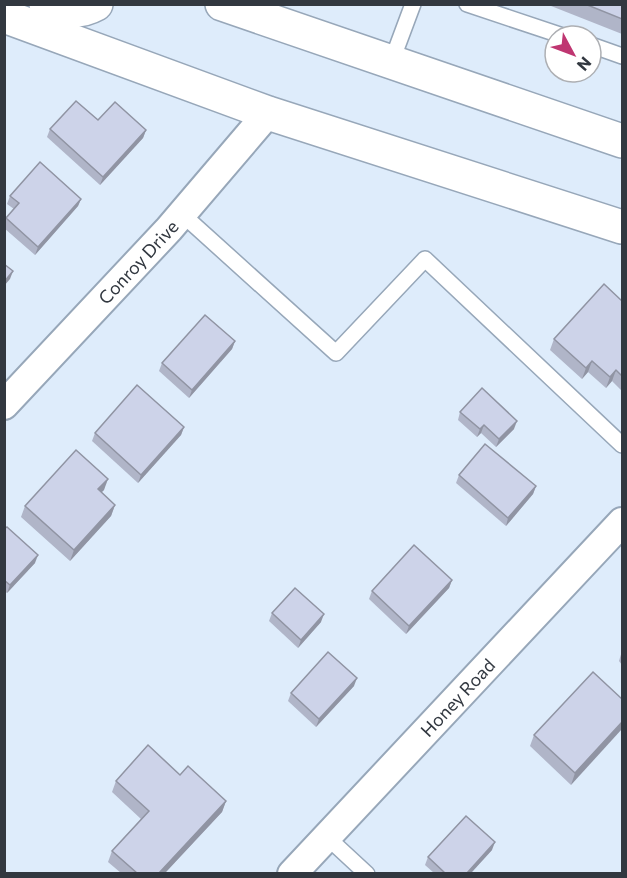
<svg xmlns="http://www.w3.org/2000/svg" width="627" height="878" viewBox="0 0 627 878" font-family="Commissioner,sans-serif">
	<rect width="100%" height="100%" fill="#deecfb"/>
	<g fill="none" stroke-linecap="round" stroke-linejoin="round">
		<defs>
			<g id="service">
				<path d="M467 4 563 36"/>
				<path d="M591 45 622 56"/>
				<path d="M391 63 413 4"/>
				<path d="M182 214 336 353 425 259 622 445"/>
				<path d="M327 837 367 874"/>
			</g>
			<g id="minor">
				<path id="s1" d="M4 405 169 229 268 113"/>
				<path id="s2" d="M292 874 622 522"/>
			</g>
			<g id="secondary">
				<path d="M46 4C62 11 80 13 96 4"/>
				<path d="M222 4 622 141"/>
				<path d="M4 16 268 113 622 227"/>
			</g>
		</defs>
		<!-- service casing -->
		<use href="#service" stroke="#97a7b9" stroke-width="18"/>
		<!-- minor casing -->
		<use href="#minor" stroke="#97a7b9" stroke-width="32"/>
		<!-- secondary casing -->
		<use href="#secondary" stroke="#97a7b9" stroke-width="36"/>
		<!-- service -->
		<use href="#service" stroke="#fff" stroke-width="15"/>
		<!-- minor -->
		<use href="#minor" stroke="#fff" stroke-width="28"/>
		<!-- secondary -->
		<use href="#secondary" stroke="#fff" stroke-width="33"/>
	</g>
	<!-- wall -->
	<g fill="#b0b5c8">
		<path d="M546 4H622V34Z"/>
		<path d="M98 120 146 130 143 138 100 185 47 137 50 129Z"/>
		<path d="M10 196 81 199 78 206 35 255 4 228 6 218 14 209 7 204Z"/>
		<path d="M622 301V391L612 381 606 388 588 372 582 379 550 350 554 339Z"/>
		<path d="M235 341 232 349 189 398 159 371 162 363Z"/>
		<path d="M460 412 514 429 496 447 481 433 477 437 458 420Z"/>
		<path d="M184 427 181 435 138 483 92 441 95 433Z"/>
		<path d="M459 475 536 486 533 494 506 526 456 483Z"/>
		<path d="M104 490 101 492 115 505 111 516 70 561 21 517 25 506Z"/>
		<path d="M4 529 35 563 7 593 4 591Z"/>
		<path d="M452 580 449 588 406 634 369 599 372 591Z"/>
		<path d="M272 613 321 622 298 648 269 621Z"/>
		<path d="M622 651V665L619 661Z"/>
		<path d="M354 686 316 727 288 701 291 693Z"/>
		<path d="M622 699 571 785 530 746 534 735Z"/>
		<path d="M180 775 226 801 222 812 165 873H121L108 862 112 851 141 819 112 792 116 781Z"/>
		<path d="M492 850 471 873H434L425 865 428 857Z"/>
	</g>
	<!-- shaded-wall -->
	<g fill="#9094a3">
		<path d="M146 130 143 138 100 185 103 177Z"/>
		<path d="M81 199 78 206 35 255 38 247Z"/>
		<path d="M13 271 10 279 4 286V282Z"/>
		<path d="M235 341 232 349 189 398 192 390Z"/>
		<path d="M592 361 588 372 582 379 586 368Z"/>
		<path d="M616 370 612 381 606 388 610 377Z"/>
		<path d="M517 421 514 429 496 447 499 439Z"/>
		<path d="M484 425 481 433 477 437 480 429Z"/>
		<path d="M184 427 181 435 138 483 141 475Z"/>
		<path d="M108 479 104 490 94 500 98 489Z"/>
		<path d="M536 486 533 494 506 526 508 518Z"/>
		<path d="M115 505 111 516 70 561 74 550Z"/>
		<path d="M38 555 35 563 7 593 10 585Z"/>
		<path d="M452 580 449 588 406 634 409 626Z"/>
		<path d="M324 614 321 622 298 648 301 640Z"/>
		<path d="M357 678 354 686 316 727 319 719Z"/>
		<path d="M622 722V729L571 785 575 773Z"/>
		<path d="M226 801 222 812 165 873H159Z"/>
		<path d="M495 842 492 850 471 873H467Z"/>
	</g>
	<!-- building -->
	<g fill="#cdd3e9" stroke="#9094a3" stroke-width="1.5">
		<path d="M585 4H622V19Z"/>
		<path d="M76 101 98 120 115 102 146 130 103 177 50 129Z"/>
		<path d="M40 162 81 199 38 247 6 218 19 203 10 196Z"/>
		<path d="M4 264 13 271 4 282Z"/>
		<path d="M604 284 622 301V376L616 370 610 377 592 361 586 368 554 339Z"/>
		<path d="M205 315 235 341 192 390 162 363Z"/>
		<path d="M137 385 184 427 141 475 95 433Z"/>
		<path d="M482 388 517 421 499 439 484 425 480 429 460 412Z"/>
		<path d="M485 444 536 486 508 518 459 475Z"/>
		<path d="M76 450 108 479 98 489 115 505 74 550 25 506Z"/>
		<path d="M7 527 38 555 10 585 4 580V529Z"/>
		<path d="M414 545 452 580 409 626 372 591Z"/>
		<path d="M295 588 324 614 301 640 272 613Z"/>
		<path d="M328 652 357 678 319 719 291 693Z"/>
		<path d="M593 672 622 699V722L575 773 534 735Z"/>
		<path d="M148 745 180 775 188 766 226 801 159 873H137L112 851 149 811 116 781Z"/>
		<path d="M466 816 495 842 467 873H445L428 857Z"/>
	</g>
	<g text-anchor="middle" dominant-baseline="central" stroke-width="5" stroke-linejoin="round" paint-order="stroke">
		<!-- street labels -->
		<g font-size="18" fill="#323840" stroke="#fff">
			<text stroke="none"><textPath href="#s1" startOffset="196">Conroy Drive</textPath></text>
			<text stroke="none"><textPath href="#s2" startOffset="242">Honey Road</textPath></text>
		</g>
	</g>
	<!-- border -->
	<rect width="627" height="878" fill="none" stroke="#323840" stroke-width="12"/>
	<!-- north arrow -->
	<g transform="translate(573 54) rotate(131)"><circle r="28" fill="#ffffff" stroke="#adafb3" stroke-width="1.5"/>
	<path d="M0-4.5L10 22L0 15L-10 22Z" fill="#bf3671"/>
	<text y="-9" font-size="16" font-weight="bold" text-anchor="middle" fill="#323840">N</text>
	</g>
</svg>
